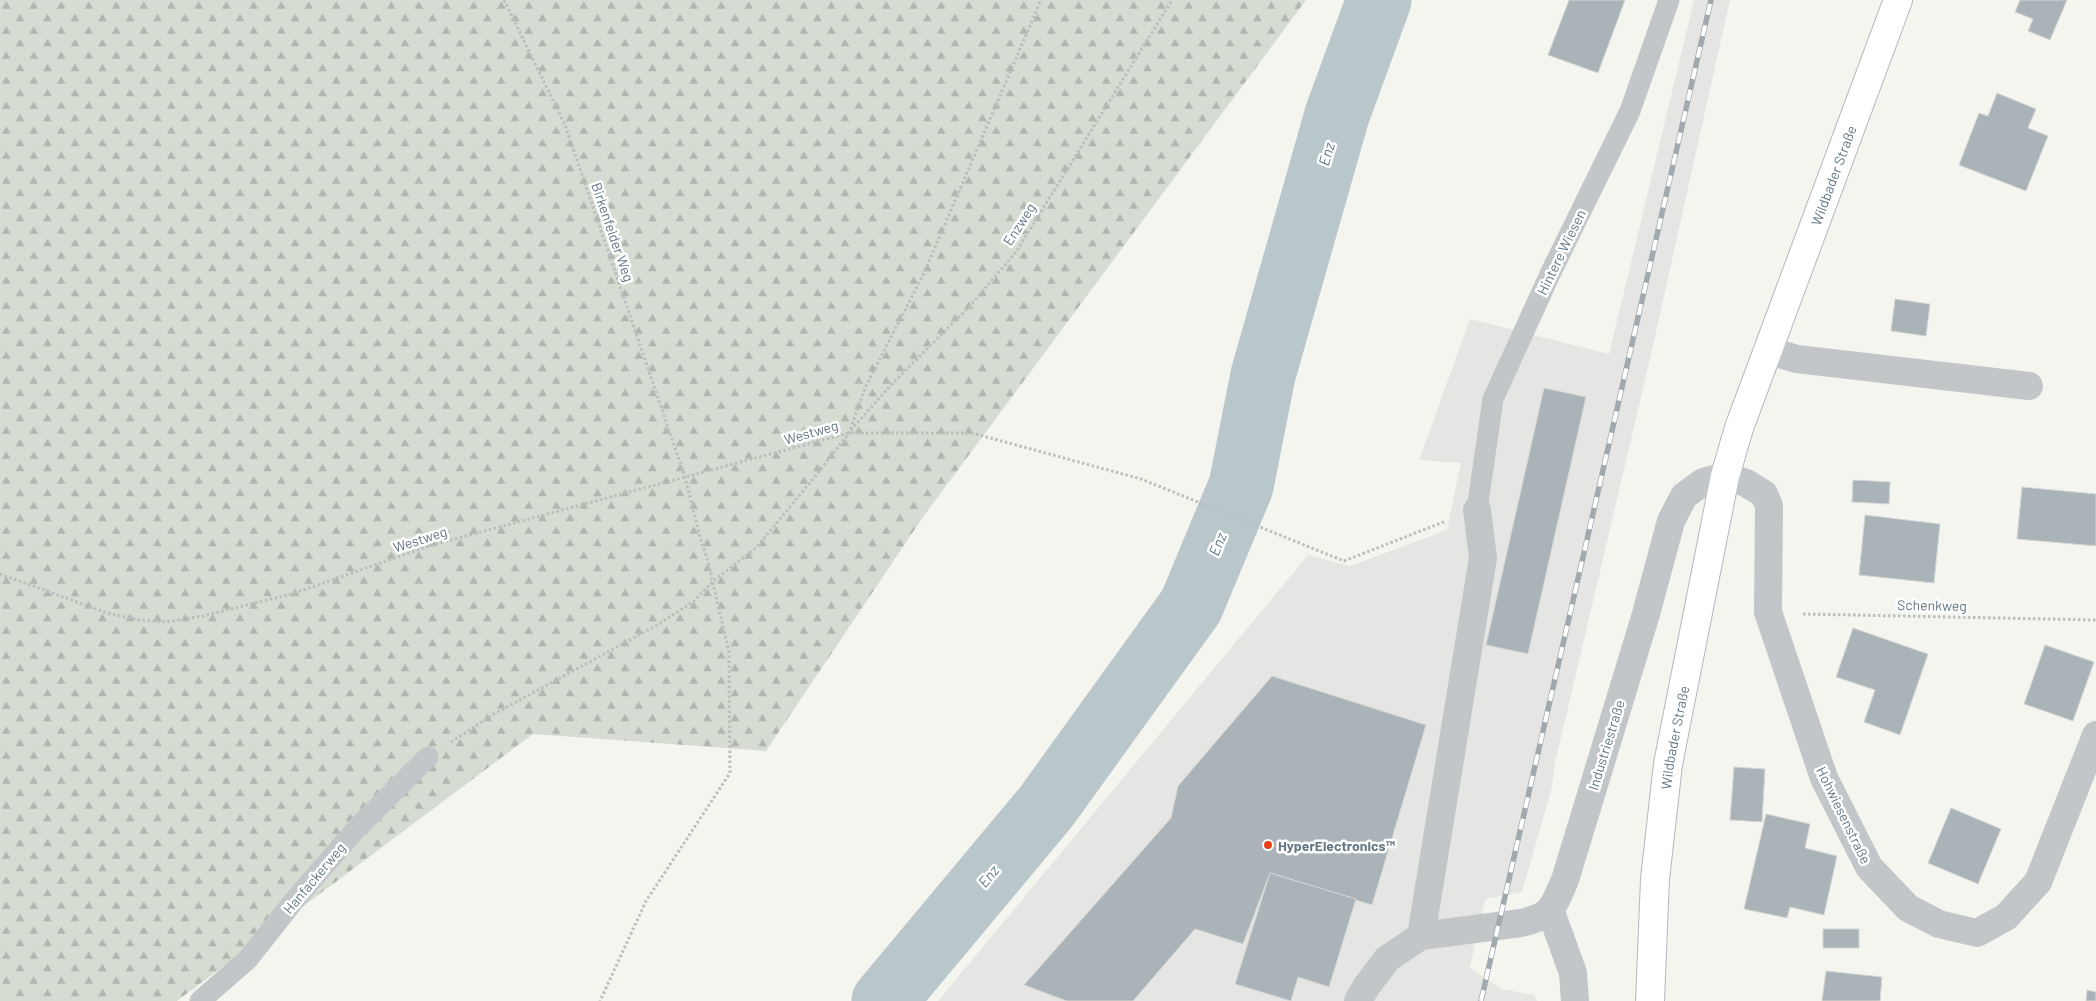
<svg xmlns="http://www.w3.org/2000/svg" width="2096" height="1001" viewBox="0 0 2096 1001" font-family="Barlow,sans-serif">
	<defs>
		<pattern id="forest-firs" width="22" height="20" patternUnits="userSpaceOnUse" patternTransform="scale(1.25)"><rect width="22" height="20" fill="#d6dcd1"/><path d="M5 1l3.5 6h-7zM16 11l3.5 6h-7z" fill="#b1b7af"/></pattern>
	</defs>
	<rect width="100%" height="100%" fill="#f5f5f0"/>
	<!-- built -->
	<path fill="#e5e6e4" d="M1694 0H1730L1649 363 1556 759 1551 791 1522 892 1485 899 1470 968 1502 989 1534 995 1537 1001H938L1308 555 1350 566 1447 530 1461 463 1419 460 1470 319 1609 354Z"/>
	<!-- forest -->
	<path fill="url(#forest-firs)" d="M0 0H1306L923 517 766 751 533 734 177 1001H0Z"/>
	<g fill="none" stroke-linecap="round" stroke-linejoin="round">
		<!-- river -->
		<path stroke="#b9c7cb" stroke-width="65" d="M884 1001 1046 807 1191 606 1241 486 1263 375 1337 115 1379 0"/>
	</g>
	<!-- building -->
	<g fill="#aab3b8" stroke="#d6d6d3">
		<path d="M1569 0H1625L1598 73 1548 55Z"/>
		<path d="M2020 0H2067L2050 40 2028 31 2033 19 2015 12Z"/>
		<path d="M1997 93 2036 109 2028 128 2048 136 2026 191 1959 165 1979 113 1988 116Z"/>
		<path d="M1895 299 1930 304 1926 336 1891 331Z"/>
		<path d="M1544 388 1586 397 1528 654 1486 645Z"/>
		<path d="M1853 480 1890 482 1889 504 1852 502Z"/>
		<path d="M2022 487 2096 494V546L2017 539Z"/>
		<path d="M1865 515 1940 524 1934 583 1859 575Z"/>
		<path d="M1853 628 1928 654 1900 735 1864 722 1875 690 1836 677Z"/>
		<path d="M2045 645 2094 662 2073 721 2024 704Z"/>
		<path d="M1272 676 1426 725 1372 905 1270 873 1243 944 1195 929 1133 1001H1067L1024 985 1171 818 1178 786Z"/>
		<path d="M1734 767 1765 769 1762 822 1730 820Z"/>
		<path d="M1951 808 2001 829 1978 884 1928 863Z"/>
		<path d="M1766 814 1810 824 1805 848 1837 856 1824 915 1790 907 1787 918 1744 909Z"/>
		<path d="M1270 873 1356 899 1329 987 1298 977 1291 1001 1235 984Z"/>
		<rect x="1823" y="929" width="36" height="19"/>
		<path d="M1826 971 1882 977 1880 1001H1822Z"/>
		<path d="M2087 990 2096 992V1001H2086Z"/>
	</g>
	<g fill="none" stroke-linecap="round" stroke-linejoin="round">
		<defs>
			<g id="primary">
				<path id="s1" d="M1650 1001 1655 879 1668 764 1725 476 1739 428 1898 0"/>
			</g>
		</defs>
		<!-- primary casing -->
		<use href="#primary" stroke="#b3b8bc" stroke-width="30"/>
		<!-- path -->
		<g stroke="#bbbec0" stroke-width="3" stroke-dasharray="2.5 2.5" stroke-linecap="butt">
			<path d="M504 0 565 125 685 477 702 544 707 558 729 652 730 773 646 901 600 1001"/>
			<path d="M851 430 891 385 969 307 1016 252 1172 0"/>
			<path d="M0 574 107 613 139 620 165 622 203 616 295 593 432 545 849 433H972L1141 479 1344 561 1446 521"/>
			<path d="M1803 614 2096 620"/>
			<path d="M451 742 494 714 659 624 694 601 712 582 756 548 813 479 849 433 865 388 924 273 1041 0"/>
		</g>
		<!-- service -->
		<g stroke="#c2c6c9" stroke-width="21">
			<path d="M1477 510 1493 399 1551 272 1630 111 1669 0"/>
			<path d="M200 1001 248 959 293 902 357 828 428 757"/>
		</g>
		<!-- minor -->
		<g stroke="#c2c6c9" stroke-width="28">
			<path d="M1769 351 1797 359 2029 386"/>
			<path d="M1551 912 1573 973 1575 1001"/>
			<path d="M1421 936 1483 558 1477 510"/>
			<path d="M1358 1001 1366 987 1387 959 1421 936 1521 923C1553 916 1552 908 1565 880L1646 614 1671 521 1684 496 1703 482 1725 476 1746 483 1764 494 1769 506 1768 612 1824 778 1869 867 1908 908 1939 924 1977 933 2006 917 2038 882 2096 735"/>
		</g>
		<!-- primary -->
		<use href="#primary" stroke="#fff" stroke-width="28"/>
		<defs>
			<path id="rail" d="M1481 1001 1711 0"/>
		</defs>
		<!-- rail casing -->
		<use href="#rail" stroke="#a2a9ae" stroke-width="5.5"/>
		<!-- rail -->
		<use href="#rail" stroke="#fff" stroke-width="4" stroke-dasharray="11" stroke-linecap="butt"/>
	</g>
	<!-- markers -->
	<circle fill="#ed3e19" stroke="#fff" stroke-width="2" cx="1268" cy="845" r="5"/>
	<g text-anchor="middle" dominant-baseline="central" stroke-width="5" stroke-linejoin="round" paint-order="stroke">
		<!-- street labels -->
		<g font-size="14" fill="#627684" stroke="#fff">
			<text stroke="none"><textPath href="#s1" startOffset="851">Wildbader Straße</textPath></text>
			<text transform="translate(1019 224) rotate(-57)">Enzweg</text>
			<text transform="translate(613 232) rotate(71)">Birkenfelder Weg</text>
			<text transform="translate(1561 252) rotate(-64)">Hintere Wiesen</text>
			<text transform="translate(811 432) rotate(-16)">Westweg</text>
			<text transform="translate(420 539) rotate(-18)">Westweg</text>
			<text transform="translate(1932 605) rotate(1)">Schenkweg</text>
			<text stroke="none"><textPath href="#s1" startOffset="265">Wildbader Straße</textPath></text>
			<text transform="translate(1606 745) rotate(-73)">Industriestraße</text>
			<text transform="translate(1844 815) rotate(64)">Hohwiesenstraße</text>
			<text transform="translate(314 878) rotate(-50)">Hanfackerweg</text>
		</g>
		<!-- poi labels -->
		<g font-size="14" font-weight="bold" fill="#627684" stroke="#fff" text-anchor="start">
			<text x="1278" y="845">HyperElectronics™</text>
		</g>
		<!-- water labels -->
		<g font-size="15" font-style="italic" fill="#5e7981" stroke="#fff">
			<text transform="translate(1326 154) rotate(-74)">Enz</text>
			<text transform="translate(1217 544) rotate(-68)">Enz</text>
			<text transform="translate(988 876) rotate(-50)">Enz</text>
		</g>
	</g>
</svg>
